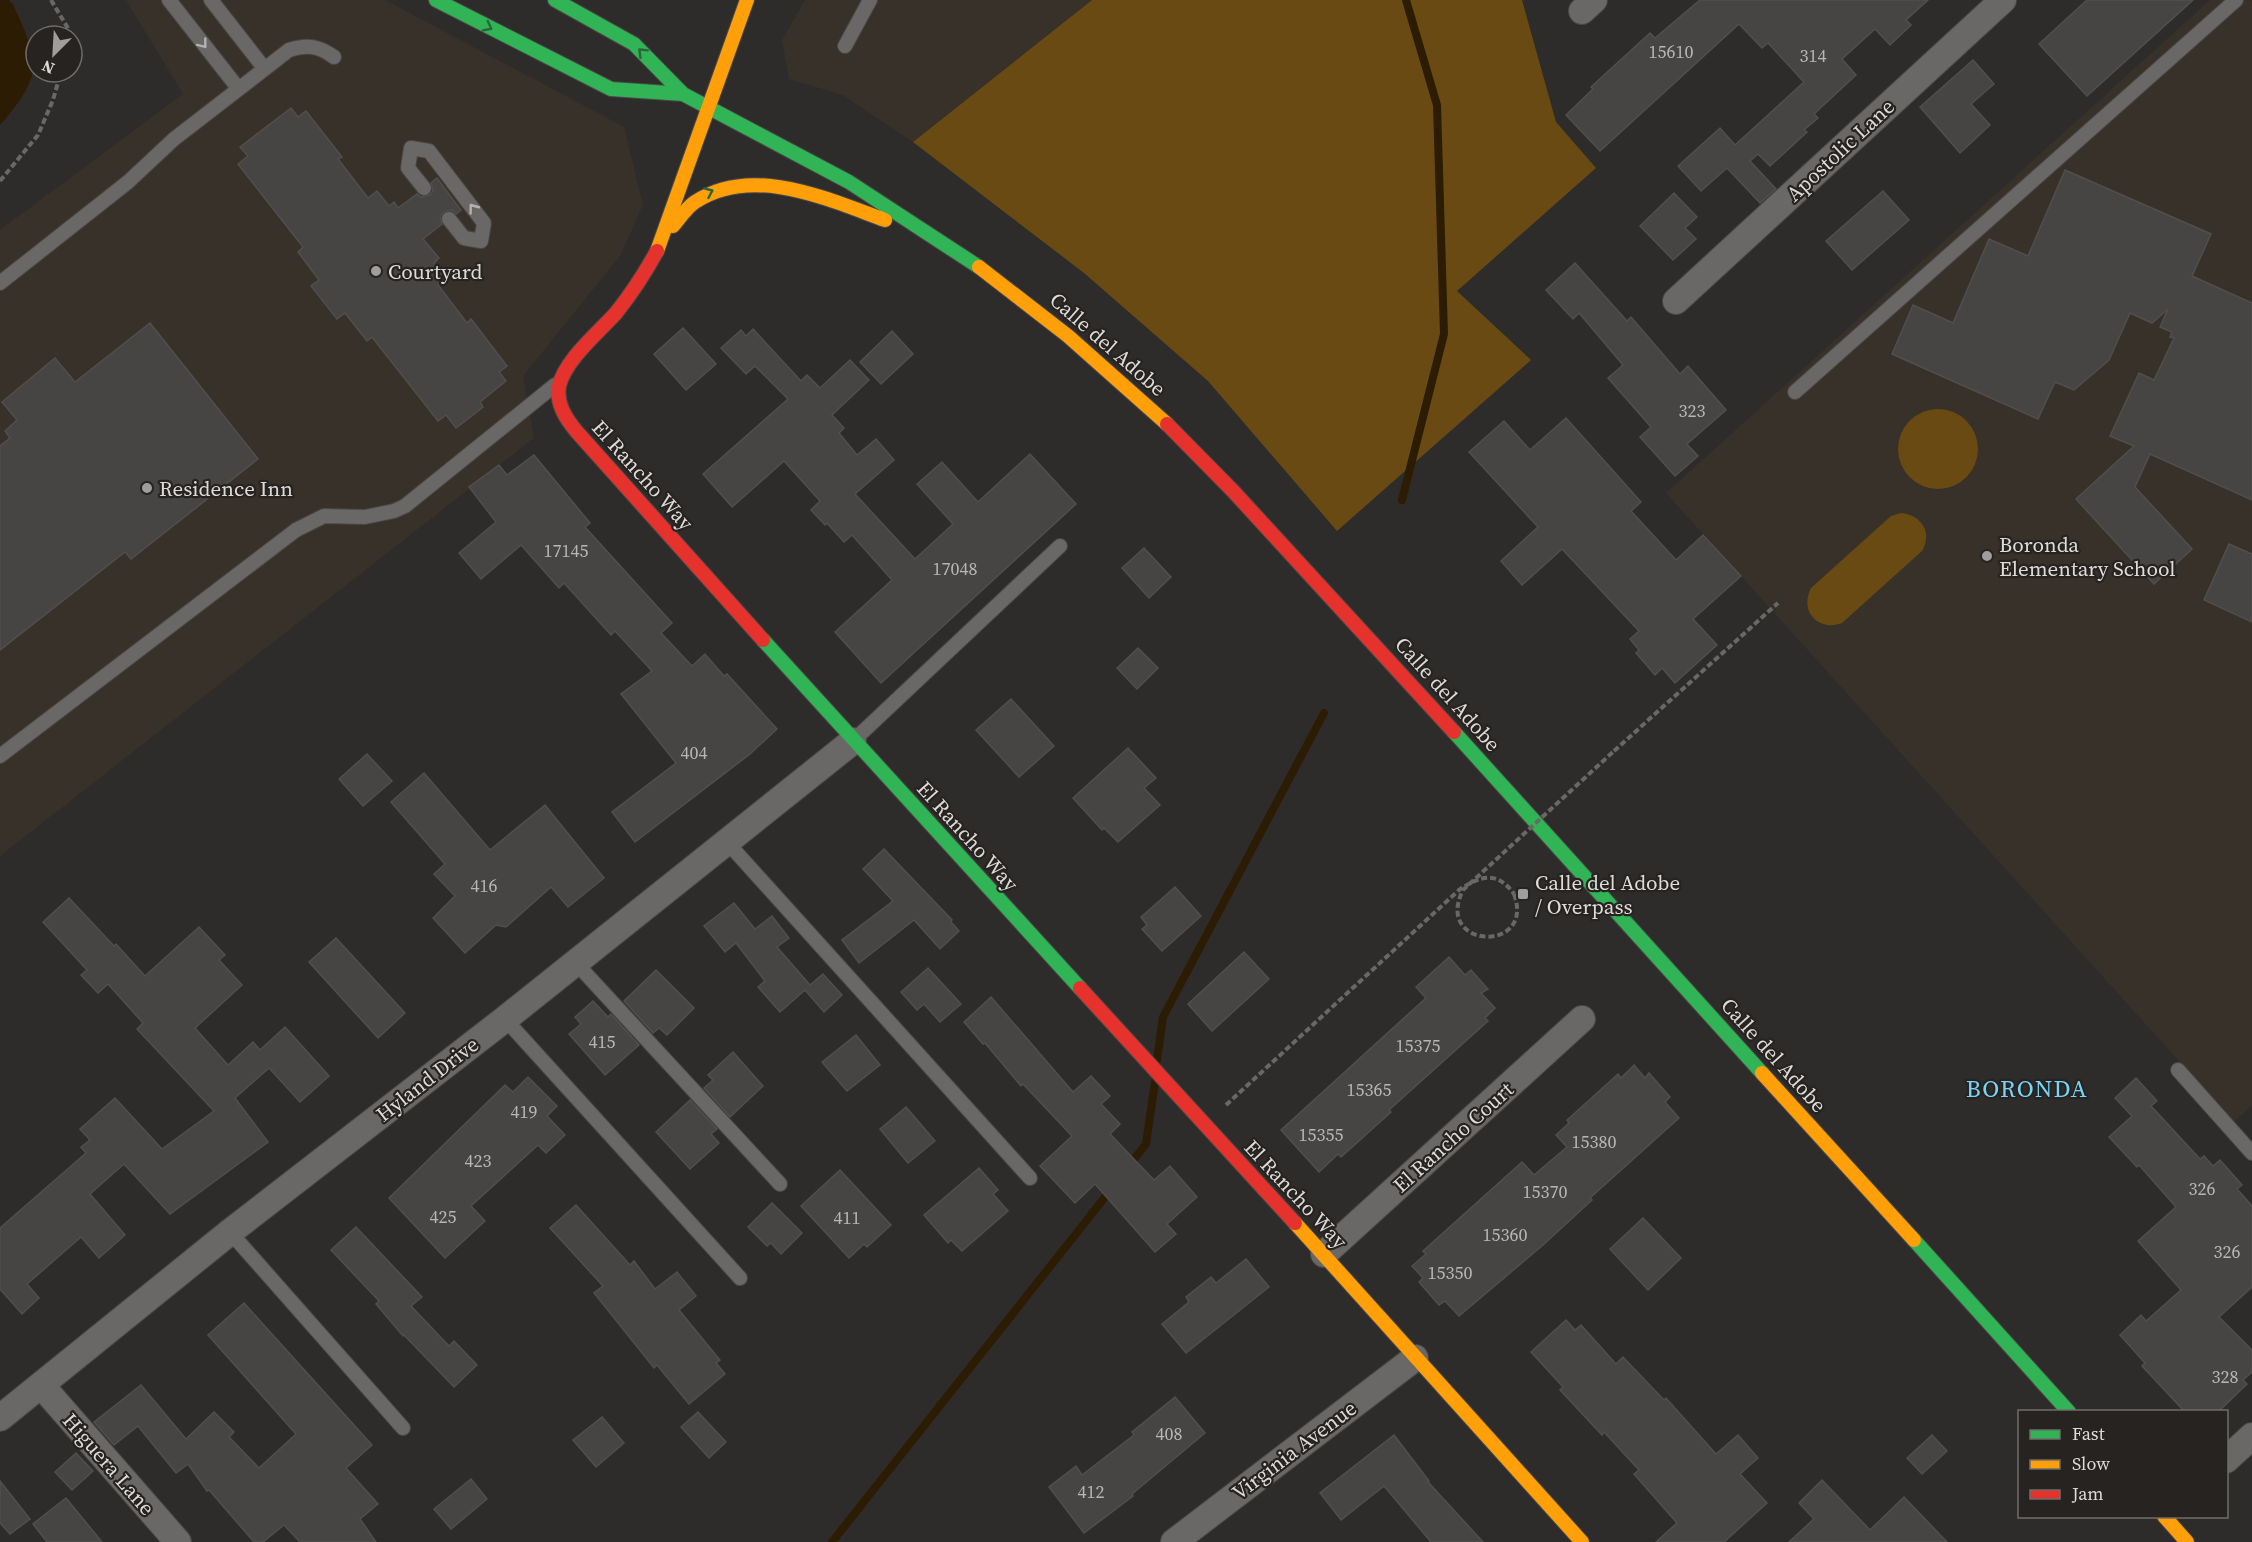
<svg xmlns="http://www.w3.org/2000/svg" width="2252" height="1542" viewBox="0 0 2252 1542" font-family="'Source Serif 4',serif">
	<rect width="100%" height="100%" fill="#2e2c2a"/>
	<!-- built -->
	<g fill="#373129">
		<path d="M126 0H385L624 127 643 205 620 256 523 376 534 438 0 856V230L183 94Z"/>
		<path d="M805 0H1092L913 142 843 95 789 79 782 40Z"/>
		<path d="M2210 0H2250L2252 2V1105L2234 1122 1666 493Z"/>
	</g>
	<!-- green -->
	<g fill="#694a12">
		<path d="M1092 0H1522L1556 122 1596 168 1457 291 1531 360 1337 531 1208 381 1084 273 913 142Z"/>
		<circle cx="1938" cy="449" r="40"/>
		<path d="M1901 513C1921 515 1933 532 1922 551L1842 623C1818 632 1799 611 1811 588L1891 516Z"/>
	</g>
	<!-- water -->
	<path fill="#2d1c04" d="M0 0H9L13 4C21 23 35 48 33 70 32 87 11 113 0 125Z"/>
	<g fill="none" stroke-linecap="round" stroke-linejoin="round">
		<!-- stream -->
		<g stroke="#2d1c04" stroke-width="8">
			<path d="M1402 500 1444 334 1437 105 1406 0"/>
			<path d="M1157 1060 1163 1017 1324 713"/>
			<path d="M1128 1167 1146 1144 1155 1082"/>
			<path d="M832 1542 1113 1187"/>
		</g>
	</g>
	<!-- building -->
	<g fill="#464544" stroke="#514f4d" stroke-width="1.5">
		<path d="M1700 0H1928L1906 20 1911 25 1890 45 1875 29 1842 59 1856 75 1814 114 1818 118 1804 130 1807 132 1770 166 1758 154 1750 161 1776 189 1760 203 1727 168 1701 191 1678 166 1720 128 1735 145 1804 82 1768 43 1762 48 1739 24 1600 151 1566 115 1593 89 1591 87 1650 33 1655 38Z"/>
		<path d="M2087 0H2193L2087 96 2039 44Z"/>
		<path d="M1973 60 1994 84 1971 104 1990 125 1960 153 1920 107Z"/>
		<path d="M291 108 298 117 306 111 342 157 338 159 368 198 377 191 389 206 394 202 398 208 417 194 421 197 429 195 433 191 431 183 437 178 461 210 456 214 452 210 444 212 440 216 442 224 423 239 439 258 434 263 446 279 438 285 467 323 471 319 507 366 499 372 506 381 480 402 483 407 456 428 446 415 438 421 372 337 367 341 345 313 337 319 311 286 319 280 298 252 303 247 238 164 248 156 240 147Z"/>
		<path d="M2065 170 2211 234 2192 276 2252 303V500L2150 454 2135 487 2192 549 2154 584 2076 499 2134 446 2110 436 2139 373 2154 380 2174 338 2170 337 2172 332 2160 327 2168 309 2152 323 2130 313 2109 360 2074 390 2055 382 2038 419 1892 354 1913 305 1953 323 1989 239 2028 256Z"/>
		<path d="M1883 191 1909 220 1852 270 1826 241Z"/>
		<path d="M1674 193 1697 217 1685 228 1696 239 1673 260 1640 226Z"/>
		<path d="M1575 263 1627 321 1631 317 1680 374 1688 366 1726 410 1687 444 1698 456 1675 476 1640 437 1651 427 1608 378 1623 365 1579 313 1573 319 1546 290Z"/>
		<path d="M150 323 258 459 131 559 125 552 0 650V446L10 438 5 431 17 420 2 402 55 358 75 382Z"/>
		<path d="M683 328 716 364 686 390 654 354Z"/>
		<path d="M753 329 801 381 807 375 820 388 850 360 869 380 832 415 844 428 839 433 857 455 876 439 894 460 855 494 915 559 953 524 917 484 942 462 978 502 1030 454 1076 504 881 683 835 632 892 580 852 535 844 542 827 523 825 525 811 510 820 501 784 461 732 507 703 474 788 399 755 366 746 374 721 348 741 330 746 336Z"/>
		<path d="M892 331 913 354 881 384 860 362Z"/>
		<path d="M1566 418 1641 502 1631 511 1676 560 1703 535 1741 576 1693 619 1717 645 1675 683 1662 668 1655 675 1636 653 1639 650 1630 639 1639 631 1562 549 1522 585 1501 561 1538 527 1469 452 1504 421 1530 450Z"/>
		<path d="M534 455 590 523 585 527 672 623 661 633 692 666 705 654 724 676 727 674 777 729 750 754 635 842 612 812 676 763 621 694 652 671 615 631 611 635 564 583 559 588 521 545 481 579 459 553 496 522 469 487 499 465 507 475Z"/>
		<path d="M2229 544 2252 554V622L2204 600Z"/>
		<path d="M1144 548 1171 577 1149 598 1122 568Z"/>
		<path d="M1138 648 1158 668 1137 689 1117 668Z"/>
		<path d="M1011 699 1054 746 1019 777 976 730Z"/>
		<path d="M1128 748 1156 778 1144 788 1160 805 1118 842 1104 828 1102 830 1073 798Z"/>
		<path d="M367 754 392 781 363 806 339 779Z"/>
		<path d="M424 773 490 850 545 805 604 878 568 907 551 887 506 927 496 925 465 953 433 918 455 896 434 874 445 864 391 802Z"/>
		<path d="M884 849 952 920 951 922 959 931 940 949 914 920 859 963 842 940 893 901 863 869Z"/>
		<path d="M1175 887 1201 916 1162 951 1142 929 1147 925 1141 917Z"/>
		<path d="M69 898 114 946 116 944 145 976 199 927 225 955 219 960 242 985 195 1028 228 1065 253 1042 260 1050 285 1027 329 1076 300 1102 269 1068 235 1098 268 1142 170 1214 124 1164 90 1194 125 1235 99 1258 81 1237 27 1284 39 1298 22 1314 0 1289V1228L86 1153 81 1147 90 1140 80 1129 115 1098 162 1149 214 1111 137 1029 143 1023 108 984 98 993 81 975 87 970 43 922Z"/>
		<path d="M734 903 755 929 772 916 789 938 777 947 810 985 823 974 842 995 824 1012 805 990 780 1012 758 987 765 981 736 943 725 952 704 926Z"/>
		<path d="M336 938 405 1013 378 1038 309 962Z"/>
		<path d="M1244 952 1269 979 1212 1031 1188 1004Z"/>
		<path d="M1449 957 1465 975 1471 970 1488 989 1481 993 1495 1008 1485 1018 1488 1021 1389 1110 1391 1112 1370 1131 1341 1157 1338 1154 1319 1172 1281 1130 1426 998 1416 987Z"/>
		<path d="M928 968 961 1004 940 1022 924 1004 917 1010 901 992Z"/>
		<path d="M656 970 694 1008 667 1035 659 1028 653 1033 624 1001Z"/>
		<path d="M991 997 1073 1092 1091 1076 1110 1096 1101 1104 1120 1124 1110 1134 1154 1180 1170 1166 1197 1197 1167 1224 1176 1234 1155 1252 1095 1184 1075 1203 1040 1166 1072 1136 1023 1084 1021 1086 985 1043 983 1044 964 1022Z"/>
		<path d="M593 1001 608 1017 611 1014 639 1045 605 1075 569 1034 581 1024 575 1017Z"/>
		<path d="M856 1035 880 1065 847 1091 822 1062Z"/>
		<path d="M733 1052 763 1086 730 1117 704 1088 713 1080 708 1075Z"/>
		<path d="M1634 1065 1645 1078 1649 1073 1670 1097 1665 1102 1679 1118 1590 1198 1592 1200 1543 1245 1459 1316 1445 1301 1439 1305 1419 1282 1423 1278 1412 1266 1426 1254 1423 1251 1522 1162 1534 1175 1567 1147 1556 1135 1569 1123 1567 1120 1618 1074 1621 1078Z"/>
		<path d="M528 1077 557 1106 547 1116 565 1135 546 1153 538 1145 471 1206 485 1221 445 1258 389 1198 505 1085 513 1092Z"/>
		<path d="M2136 1078 2157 1101 2151 1106 2200 1159 2204 1156 2213 1166 2220 1160 2242 1185 2237 1189 2252 1206V1287L2219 1317 2252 1350V1372L2243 1380 2247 1384 2218 1412H2185L2142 1366 2145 1363 2120 1335 2141 1315 2146 1321 2181 1290 2138 1241 2176 1207 2139 1165 2137 1167 2109 1137 2132 1116 2115 1098Z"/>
		<path d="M690 1100 717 1129 711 1134 719 1143 690 1169 656 1132Z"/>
		<path d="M906 1107 935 1141 908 1163 880 1129Z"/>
		<path d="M979 1168 998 1190 993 1194 1008 1211 962 1251 951 1240 948 1243 924 1215Z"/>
		<path d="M840 1170 891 1225 867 1247 864 1244 849 1258 801 1206Z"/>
		<path d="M772 1203 802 1233 781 1254 771 1243 767 1246 748 1227Z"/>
		<path d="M576 1205 630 1265 634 1261 655 1289 677 1272 696 1296 679 1310 720 1360 716 1363 725 1374 689 1404 657 1365 654 1368 594 1293 603 1286 550 1228Z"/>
		<path d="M1643 1218 1681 1258 1648 1290 1610 1249Z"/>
		<path d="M356 1227 422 1297 411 1306 449 1346 454 1341 477 1365 454 1387 404 1335 403 1336 376 1304 379 1301 331 1250Z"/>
		<path d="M1246 1259 1269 1287 1186 1353 1162 1324 1189 1302 1186 1297 1211 1277 1216 1283Z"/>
		<path d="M244 1303 372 1445 346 1468 378 1504 360 1519 376 1542H300L284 1525 263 1542H254L209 1490 207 1491 188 1464 176 1473 138 1426 114 1445 94 1422 141 1385 186 1439 214 1412 234 1432 229 1437 259 1468 296 1434 208 1335Z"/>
		<path d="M1566 1320 1575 1330 1581 1325 1616 1364 1623 1357 1664 1400 1666 1398 1716 1454 1738 1435 1758 1458 1740 1474 1767 1503 1724 1542H1656L1677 1523 1634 1474 1639 1470 1604 1432 1602 1435 1560 1390 1563 1387 1531 1352Z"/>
		<path d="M1175 1397 1205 1433 1132 1494 1133 1496 1084 1533 1049 1487 1076 1466 1082 1475 1134 1435 1132 1432Z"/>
		<path d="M698 1412 726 1442 709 1458 681 1427Z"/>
		<path d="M602 1417 624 1443 596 1467 573 1440Z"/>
		<path d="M1394 1435 1429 1481 1428 1482 1483 1542H1431L1384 1486 1341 1520 1320 1493Z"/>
		<path d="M1932 1435 1947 1451 1922 1474 1907 1458Z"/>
		<path d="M76 1453 93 1471 72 1490 55 1472Z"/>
		<path d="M471 1479 487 1499 451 1529 434 1509Z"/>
		<path d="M1822 1480 1870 1530 1904 1497 1947 1542H1789L1814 1519 1799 1503Z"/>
		<path d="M0 1481 30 1519 10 1534 0 1523Z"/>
		<path d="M66 1498 102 1542H47L33 1524Z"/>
	</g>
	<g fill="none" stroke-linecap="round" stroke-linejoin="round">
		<defs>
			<g id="lane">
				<path d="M169 0 238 88"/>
				<path d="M211 0 264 68"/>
				<path d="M845 46 870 0"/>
				<path d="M424 188 408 168 411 148 429 151 484 223 481 241 464 238 449 219"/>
				<path d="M0 283 128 182 174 139 289 50C307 44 319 46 334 57"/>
				<path d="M1795 392 2236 0"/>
				<path d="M853 741 1060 546"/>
				<path d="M0 756 296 530 324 516 365 517 394 511 405 506 555 385"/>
				<path d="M726 841 1030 1178"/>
				<path d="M575 962 780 1184"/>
				<path d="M505 1019 740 1278"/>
				<path d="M2178 1070 2252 1153"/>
				<path d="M230 1232 403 1428"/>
			</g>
			<g id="street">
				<path d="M1582 11 1594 0"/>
				<path d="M1676 301 2003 0"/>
				<path d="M1324 1254 1582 1019"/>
				<path d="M41 1385 178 1542"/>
				<path d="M0 1418 230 1232 505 1019 853 741"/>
				<path d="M2226 1460 2252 1436"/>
				<path d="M1174 1542 1415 1358"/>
			</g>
			<g id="fast">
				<path d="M436 0 611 89 683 94"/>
				<path d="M555 0 634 44 683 94 849 182 979 267"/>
				<path d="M763 640 1080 988"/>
				<path d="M1454 732 1762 1073"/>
				<path d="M1914 1240 2069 1412"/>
			</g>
			<g id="slow">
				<path d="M673 226C680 218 686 208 695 202 752 164 827 199 885 220"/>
				<path d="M657 251 747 0"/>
				<path d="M979 267 1068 336 1167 424"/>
				<path d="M1762 1073 1914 1240"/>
				<path d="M1295 1223 1582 1542"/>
				<path d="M2164 1516 2187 1542"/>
			</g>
			<g id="jam">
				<path d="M657 251C645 273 632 293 616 313 598 333 565 360 559 386 556 404 566 419 577 432L763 640"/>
				<path d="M1167 424 1233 491 1454 732"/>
				<path d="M1080 988 1295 1223"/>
			</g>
		</defs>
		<!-- lane casing -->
		<use href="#lane" stroke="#4a4847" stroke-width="16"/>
		<!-- street casing -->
		<use href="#street" stroke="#4a4847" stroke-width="28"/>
		<!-- fast casing -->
		<use href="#fast" stroke="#4a4847" stroke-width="16"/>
		<!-- slow casing -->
		<use href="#slow" stroke="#4a4847" stroke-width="16"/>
		<!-- jam casing -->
		<use href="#jam" stroke="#4a4847" stroke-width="16"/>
		<!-- path -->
		<g stroke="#6a6867" stroke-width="4" stroke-dasharray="6 3" stroke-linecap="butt">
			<path d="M51 0 69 30 68 36"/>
			<path d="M0 181 38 135 53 100 61 72"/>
			<path d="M1614 751 1778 603"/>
			<path d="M1226 1105 1459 890C1480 876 1497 870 1514 894"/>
		</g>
		<!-- lane -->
		<use href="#lane" stroke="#696866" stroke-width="14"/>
		<!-- street -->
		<use href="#street" stroke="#696866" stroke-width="26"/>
		<!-- fast -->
		<use href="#fast" stroke="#30b455" stroke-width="14"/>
		<!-- slow -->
		<use href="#slow" stroke="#ff9f0a" stroke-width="14"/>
		<!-- jam -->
		<use href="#jam" stroke="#e5322d" stroke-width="14"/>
		<!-- path-bridge -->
		<path stroke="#6a6867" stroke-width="4" stroke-dasharray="6 3" stroke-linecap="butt" d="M1514 894C1536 954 1433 949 1463 890L1614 751"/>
	</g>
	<!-- one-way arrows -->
	<defs><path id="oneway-chevron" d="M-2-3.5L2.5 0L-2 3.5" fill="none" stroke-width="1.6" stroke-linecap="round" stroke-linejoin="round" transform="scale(1.5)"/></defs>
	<g stroke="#2a6438">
		<use href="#oneway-chevron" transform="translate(488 27) rotate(27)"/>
		<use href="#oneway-chevron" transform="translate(642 52) rotate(-135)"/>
		<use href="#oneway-chevron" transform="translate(709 192) rotate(-24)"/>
	</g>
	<g stroke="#b4b3b1">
		<use href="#oneway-chevron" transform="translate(203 44) rotate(52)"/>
		<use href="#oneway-chevron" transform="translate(473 208) rotate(-127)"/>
	</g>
	<!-- markers -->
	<g fill="#a09e9c" stroke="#262320" stroke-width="2">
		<circle cx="376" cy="271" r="6"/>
		<circle cx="147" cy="488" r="6"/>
		<circle cx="1987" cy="556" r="6"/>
		<rect x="1517" y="888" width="12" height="12" rx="3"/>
	</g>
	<g text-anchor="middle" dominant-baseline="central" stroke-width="4.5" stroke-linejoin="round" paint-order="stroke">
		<!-- number labels -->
		<g font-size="18" fill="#b7b6b4">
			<text x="1671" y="51">15610</text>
			<text x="1813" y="55">314</text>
			<text x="1692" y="410">323</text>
			<text x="566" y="550">17145</text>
			<text x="955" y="568">17048</text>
			<text x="694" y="752">404</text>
			<text x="484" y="885">416</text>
			<text x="602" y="1041">415</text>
			<text x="1418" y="1045">15375</text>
			<text x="1369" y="1089">15365</text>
			<text x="524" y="1111">419</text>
			<text x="1321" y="1134">15355</text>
			<text x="1594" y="1141">15380</text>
			<text x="478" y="1160">423</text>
			<text x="2202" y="1188">326</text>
			<text x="1545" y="1191">15370</text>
			<text x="443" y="1216">425</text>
			<text x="847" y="1217">411</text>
			<text x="1505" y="1234">15360</text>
			<text x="2227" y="1251">326</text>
			<text x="1450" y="1272">15350</text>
			<text x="2225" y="1376">328</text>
			<text x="1169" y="1433">408</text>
			<text x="1091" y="1491">412</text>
		</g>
		<!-- street labels -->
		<g font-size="21" fill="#dddbd9" stroke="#262320">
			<text transform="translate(1840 150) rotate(-43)">Apostolic Lane</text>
			<text transform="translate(1108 344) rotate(41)">Calle del Adobe</text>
			<text transform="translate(643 475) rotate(48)">El Rancho Way</text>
			<text transform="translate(1448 694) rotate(48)">Calle del Adobe</text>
			<text transform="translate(968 836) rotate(48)">El Rancho Way</text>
			<text transform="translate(1774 1055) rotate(48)">Calle del Adobe</text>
			<text transform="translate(427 1079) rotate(-38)">Hyland Drive</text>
			<text transform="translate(1453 1137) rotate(-42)">El Rancho Court</text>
			<text transform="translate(1296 1194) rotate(47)">El Rancho Way</text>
			<text transform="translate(1294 1450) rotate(-37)">Virginia Avenue</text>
			<text transform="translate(109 1464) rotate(49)">Higuera Lane</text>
		</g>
		<!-- poi labels -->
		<g font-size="21" fill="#dddbd9" stroke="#262320" text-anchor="start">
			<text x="388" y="271">Courtyard</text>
			<text x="159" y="488">Residence Inn</text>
			<text x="1999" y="544">Boronda<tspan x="1999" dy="24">Elementary School</tspan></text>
			<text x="1535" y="882">Calle del Adobe<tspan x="1535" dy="24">/ Overpass</tspan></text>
		</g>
		<!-- quarter labels -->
		<g font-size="24" letter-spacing="1.5" fill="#78d4f6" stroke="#262320">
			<text x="2027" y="1088">BORONDA</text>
		</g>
	</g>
	<!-- legend -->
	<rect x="2018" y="1410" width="210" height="108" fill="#262320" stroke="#6f6d6a" stroke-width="1.5"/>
	<rect x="2030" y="1430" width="30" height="9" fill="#30b455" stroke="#6f6d6a" stroke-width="1.5"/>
	<text x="2072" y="1440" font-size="18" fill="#dddbd9">Fast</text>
	<rect x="2030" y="1460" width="30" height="9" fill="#ff9f0a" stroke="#6f6d6a" stroke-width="1.5"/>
	<text x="2072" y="1470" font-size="18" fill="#dddbd9">Slow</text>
	<rect x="2030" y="1490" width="30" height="9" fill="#e5322d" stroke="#6f6d6a" stroke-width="1.5"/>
	<text x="2072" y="1500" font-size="18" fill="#dddbd9">Jam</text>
	<!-- north arrow -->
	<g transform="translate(54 54) rotate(204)"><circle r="28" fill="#262320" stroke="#6f6d6a" stroke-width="1.5"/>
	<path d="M0-4.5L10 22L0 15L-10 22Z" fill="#a09e9c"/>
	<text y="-9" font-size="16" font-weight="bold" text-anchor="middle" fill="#dddbd9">N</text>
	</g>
</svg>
